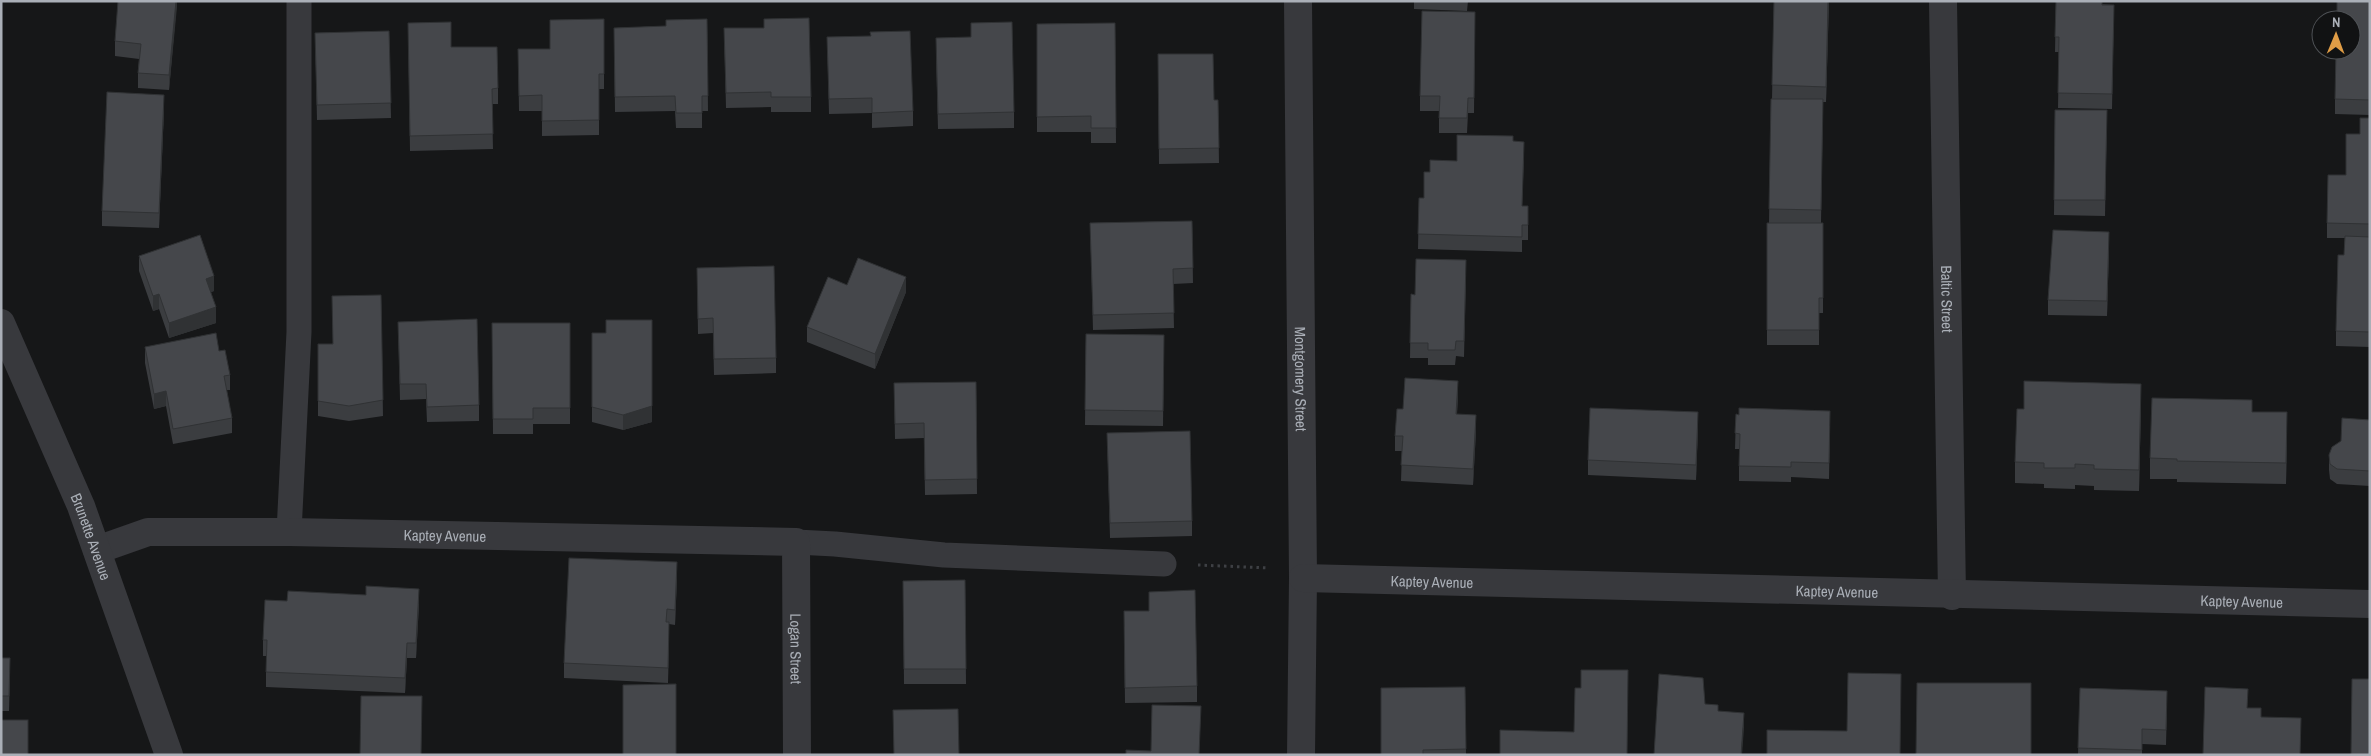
<svg xmlns="http://www.w3.org/2000/svg" width="2371" height="756" viewBox="0 0 2371 756" font-family="'Archivo Narrow',sans-serif">
	<rect width="100%" height="100%" fill="#161718"/>
	<g fill="none" stroke-linecap="round" stroke-linejoin="round">
		<!-- path -->
		<path stroke="#3e4044" stroke-width="3" stroke-dasharray="2.5 4" stroke-linecap="butt" d="M1198 565 1269 568"/>
		<!-- service -->
		<g stroke="#38393d" stroke-width="25">
			<path d="M289 532 299 332V1"/>
			<path d="M796 542 835 544 944 555 1164 564"/>
		</g>
		<!-- minor -->
		<g stroke="#38393d" stroke-width="28">
			<path id="s1" d="M1298 1 1303 578 1301 755"/>
			<path id="s2" d="M1943 1 1952 596"/>
			<path id="s3" d="M97 550 148 532H289L796 542 797 755"/>
			<path id="s4" d="M1303 578 2370 604"/>
		</g>
		<!-- tertiary -->
		<path stroke="#38393d" stroke-width="28" id="s5" d="M1 323 81 506 169 755"/>
	</g>
	<!-- wall -->
	<g fill="#3b3d40">
		<path d="M177 1 169 90 138 88V73L139 59 115 56V41Z"/>
		<path d="M1414 1H1468L1467 11 1414 9Z"/>
		<path d="M1774 1H1829L1826 102H1823L1821 223H1823V313H1819V345H1767V223H1769L1771 99H1772Z"/>
		<path d="M2056 1 2114 5 2112 109 2058 108 2059 52H2055Z"/>
		<path d="M2370 1V115L2335 114V99Z"/>
		<path d="M1475 12 1474 113H1468L1467 133H1439V111H1420V96Z"/>
		<path d="M604 19V89H599V135L542 136V111H519L518 49H550Z"/>
		<path d="M707 19 708 111H702V128H676L675 111 615 112 614 28 666 26Z"/>
		<path d="M408 23 451 47 498 88V104H492L493 149 410 151Z"/>
		<path d="M1115 23 1116 143H1091V132H1037V24Z"/>
		<path d="M724 28 811 97V112H771V107L726 108Z"/>
		<path d="M389 31 391 118 317 120 315 33Z"/>
		<path d="M827 37 913 111V126L872 128V113L829 114Z"/>
		<path d="M936 53 1014 112V128L938 129Z"/>
		<path d="M1158 54 1214 100H1218L1219 163 1159 164Z"/>
		<path d="M164 110 159 228 102 226V211Z"/>
		<path d="M2055 110H2107L2105 216 2054 215Z"/>
		<path d="M2370 118V347L2336 346V331L2344 255 2345 238H2327V223L2346 175 2360 134Z"/>
		<path d="M1513 141 1524 157 1522 206H1528V240H1522V252L1418 249 1419 198H1424L1430 172 1457 161Z"/>
		<path d="M1192 221 1193 283 1173 284 1174 328 1093 330 1090 223Z"/>
		<path d="M2109 247 2107 316 2048 315V300Z"/>
		<path d="M139 256 214 291 211 292 216 323 169 338 159 309 153 311 139 271Z"/>
		<path d="M697 268 776 358V373L714 375 713 333 698 334Z"/>
		<path d="M1466 275 1464 357 1456 356 1455 365H1428V358H1410L1411 294 1415 295Z"/>
		<path d="M847 285 906 292 875 369 807 342V327Z"/>
		<path d="M381 295 383 416 349 421 318 416V344H332Z"/>
		<path d="M398 322 479 405V421L427 422 426 399 400 400Z"/>
		<path d="M492 323H570V424H533V434H493Z"/>
		<path d="M592 333 652 422 623 430 592 422Z"/>
		<path d="M1086 334 1164 335 1163 426 1085 425Z"/>
		<path d="M145 347 219 351 230 375V390H226L232 418V433L173 444 166 406 154 409 145 363Z"/>
		<path d="M976 382 977 494 925 495 924 438 895 439 894 383Z"/>
		<path d="M1458 396 1457 414 1476 431 1473 485 1401 481 1402 451H1395V436L1403 409Z"/>
		<path d="M2141 405 2139 491 2094 490V486L2075 485V489L2044 488V484L2015 483V462Z"/>
		<path d="M2252 412 2287 433 2286 484 2177 482V479H2150V458Z"/>
		<path d="M1736 414 1830 426 1829 479 1791 477V482L1739 481V449H1735Z"/>
		<path d="M2370 420V486L2337 484 2330 479 2329 470V455Z"/>
		<path d="M1698 428 1696 480 1588 475V460Z"/>
		<path d="M1107 433 1192 521V536L1110 538Z"/>
		<path d="M677 578 675 625 669 624 668 683 564 678V663Z"/>
		<path d="M965 580 966 684H904L903 581Z"/>
		<path d="M1149 592 1197 686V702L1125 703 1124 627 1149 611Z"/>
		<path d="M366 595 419 604 416 658H407L405 693 266 687V656H263V640L287 601Z"/>
		<path d="M1 658 10 673 9 711H1Z"/>
		<path d="M1465 687 1466 755H1381Z"/>
		<path d="M2080 688 2167 706 2166 745 2142 744V755H2078Z"/>
	</g>
	<!-- shaded-wall -->
	<g fill="#303234">
		<path d="M176 1H177V7L169 90V75Z"/>
		<path d="M1828 1H1829L1826 102V87Z"/>
		<path d="M164 95V110L159 228V213Z"/>
		<path d="M2109 232V247L2107 316V301Z"/>
		<path d="M214 276V291L206 294V279Z"/>
		<path d="M906 277V292L875 369V354Z"/>
		<path d="M159 294V309L153 311V296Z"/>
		<path d="M216 307V323L169 338V323Z"/>
		<path d="M1458 381V396L1456 429V414Z"/>
		<path d="M2141 384V405L2139 491V470Z"/>
		<path d="M166 391V406L154 409V394Z"/>
		<path d="M652 406V422L623 430V415Z"/>
		<path d="M1698 412V428L1696 480V465Z"/>
		<path d="M2287 412V433L2286 484V463Z"/>
		<path d="M1476 415V431L1473 485V469Z"/>
		<path d="M677 562V578L675 625V610Z"/>
		<path d="M419 589V604L416 658V643Z"/>
		<path d="M669 622V638L668 683V668Z"/>
		<path d="M407 643V658L405 693V678Z"/>
		<path d="M1744 713V728L1742 755H1741Z"/>
	</g>
	<!-- building -->
	<g fill="#45474b" stroke="#303234">
		<path d="M118 1H176L169 75 138 73 141 44 115 41Z"/>
		<path d="M1774 1H1828L1826 87 1772 85Z"/>
		<path d="M2056 1H2102V5H2114L2112 94 2058 93 2059 37H2055Z"/>
		<path d="M2337 1H2370V100L2335 99 2336 50H2351V20H2337Z"/>
		<path d="M1422 11 1475 12 1474 98H1468L1467 118H1439L1440 96H1420Z"/>
		<path d="M809 18 811 97H771V92L726 93 724 28H764V19Z"/>
		<path d="M604 19V74H599V120L542 121V95L519 96 518 49H550V20Z"/>
		<path d="M707 19 708 96H702V113H676L675 96 615 97 614 28 666 26V20Z"/>
		<path d="M451 22V47H497L498 88 492 89 493 134 410 136 408 23Z"/>
		<path d="M1012 22 1014 112 938 114 936 38 971 37V23Z"/>
		<path d="M1115 23 1116 128H1091V116L1037 117V24Z"/>
		<path d="M389 31 391 103 317 105 315 33Z"/>
		<path d="M910 31 913 111 872 113V98L829 99 827 37 871 36 870 32Z"/>
		<path d="M1158 54H1213L1214 100H1218L1219 148 1159 149Z"/>
		<path d="M107 92 164 95 159 213 102 211Z"/>
		<path d="M1771 99H1823L1821 210 1769 209Z"/>
		<path d="M2055 110H2107L2105 200H2054Z"/>
		<path d="M2360 118H2370V224L2327 223 2328 175H2346V134H2360Z"/>
		<path d="M1457 135 1513 136V141L1524 142 1522 206H1528V225H1522V237L1418 234 1419 198H1424V172H1430V160L1457 161Z"/>
		<path d="M1192 221 1193 268 1173 269 1174 313 1093 315 1090 223Z"/>
		<path d="M1767 223H1823V298H1819V330H1767Z"/>
		<path d="M2053 230 2109 232 2107 301 2048 300Z"/>
		<path d="M200 235 214 276 206 279 216 307 169 323 159 294 153 296 139 256Z"/>
		<path d="M2345 236 2370 237V332L2336 331 2338 255H2344Z"/>
		<path d="M858 258 906 277 875 354 807 327 828 277 847 285Z"/>
		<path d="M1416 259 1466 260 1464 341H1456L1455 350H1428V343H1410L1411 294 1415 295Z"/>
		<path d="M774 266 776 358 714 359 713 318 698 319 697 268Z"/>
		<path d="M381 295 383 400 349 406 318 401V344H333L332 296Z"/>
		<path d="M477 319 479 405 427 407 426 384H400L398 322Z"/>
		<path d="M606 320H652V406L623 415 592 407V333H606Z"/>
		<path d="M492 323H570V408H533V419H493Z"/>
		<path d="M216 333 219 351 225 350 230 375 224 376 232 418 173 429 166 391 154 394 145 347Z"/>
		<path d="M1086 334 1164 335 1163 411 1085 410Z"/>
		<path d="M1405 378 1458 381 1456 414 1476 415 1473 469 1401 465 1403 436H1395L1397 409H1403Z"/>
		<path d="M2024 381 2141 384 2139 470 2094 469V465L2075 464V468H2044V463L2015 462 2017 409H2024Z"/>
		<path d="M976 382 977 479 925 480 924 423 895 424 894 383Z"/>
		<path d="M2152 398 2252 400V412H2287L2286 463 2177 461V459L2150 458Z"/>
		<path d="M1590 408 1698 412 1696 465 1588 460Z"/>
		<path d="M1739 408 1830 411 1829 463 1791 462V467L1739 466 1740 434 1735 433 1736 414 1739 415Z"/>
		<path d="M2342 418 2370 420V471L2337 469 2330 464 2329 455 2332 447 2341 441Z"/>
		<path d="M1190 431 1192 521 1110 523 1107 433Z"/>
		<path d="M569 558 677 562 675 610 667 609 666 622H669L668 668 564 663Z"/>
		<path d="M965 580 966 669H904L903 581Z"/>
		<path d="M366 586 419 589 416 643H407L405 678 266 672 267 640H263L265 600 287 601 288 591 366 595Z"/>
		<path d="M1195 590 1197 686 1125 688 1124 611H1149V592Z"/>
		<path d="M1 658H10L9 696H1Z"/>
		<path d="M1581 670H1628L1627 755H1500V730L1574 732 1575 688H1581Z"/>
		<path d="M1848 673 1901 674 1900 755H1767V730L1847 731Z"/>
		<path d="M1659 674 1703 678 1705 704 1718 705V711L1744 713 1741 755H1654Z"/>
		<path d="M2352 679H2370V755H2351Z"/>
		<path d="M1917 683H2031V755H1916Z"/>
		<path d="M676 684V755H623V685Z"/>
		<path d="M1465 687 1466 749 1423 750V755H1381V688Z"/>
		<path d="M2205 687 2248 689 2247 708H2261V717L2301 718 2300 755H2203Z"/>
		<path d="M2080 688 2167 691 2166 730 2142 729V750L2078 748Z"/>
		<path d="M361 696H422L421 755H360Z"/>
		<path d="M1152 705 1201 706 1199 755H1126V750L1151 751Z"/>
		<path d="M958 709 959 755H894L893 710Z"/>
		<rect x="1" y="720" width="27" height="35"/>
	</g>
	<g text-anchor="middle" dominant-baseline="central" stroke-width="5" stroke-linejoin="round" paint-order="stroke">
		<!-- street labels -->
		<g font-size="15" fill="#aaafb7" stroke="#111213">
			<text stroke="none"><textPath href="#s2" startOffset="298">Baltic Street</textPath></text>
			<text stroke="none"><textPath href="#s1" startOffset="378">Montgomery Street</textPath></text>
			<text stroke="none"><textPath href="#s3" startOffset="351">Kaptey Avenue</textPath></text>
			<text stroke="none"><textPath href="#s5" startOffset="232">Brunette Avenue</textPath></text>
			<text stroke="none"><textPath href="#s4" startOffset="129">Kaptey Avenue</textPath></text>
			<text stroke="none"><textPath href="#s4" startOffset="534">Kaptey Avenue</textPath></text>
			<text stroke="none"><textPath href="#s4" startOffset="939">Kaptey Avenue</textPath></text>
			<text stroke="none"><textPath href="#s3" startOffset="809">Logan Street</textPath></text>
		</g>
	</g>
	<!-- border -->
	<rect width="2371" height="756" fill="none" stroke="#aaafb7" stroke-width="5"/>
	<!-- north arrow -->
	<g transform="translate(2336 35) rotate(1)"><circle r="24" fill="#111213" stroke="#4e5155"/>
	<path d="M0-4L9 19L0 12L-9 19Z" fill="#e09d46"/>
	<text y="-8" font-size="14" font-weight="bold" text-anchor="middle" fill="#aaafb7">N</text>
	</g>
</svg>
